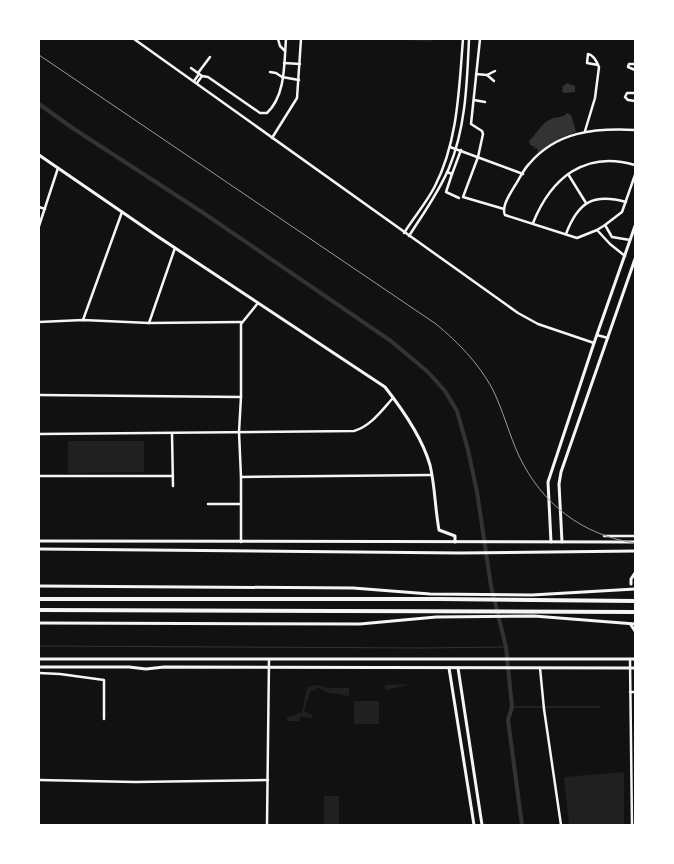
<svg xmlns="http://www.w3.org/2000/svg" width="674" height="864" viewBox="0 0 674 864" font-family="Roboto,sans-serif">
	<rect width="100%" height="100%" fill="#111"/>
	<!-- green -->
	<g fill="#202020">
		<path d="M389 39H432V42Z"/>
		<path d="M68 441H144V472L68 473Z"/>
		<path d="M412 684 386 690 384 687 386 685Z"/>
		<path d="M316 685 329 688H349V696L329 693 316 687 315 691 312 690 310 693 304 711 313 716 312 718 300 717V721H287V718L302 712C305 705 304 693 308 687Z"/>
		<rect x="354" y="701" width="25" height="23"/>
		<path d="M624 772V825H569L564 777Z"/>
		<rect x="324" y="796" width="15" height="29"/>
	</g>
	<!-- water -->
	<g fill="#333">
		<path d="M567 83 575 86V92L564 93 562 91 563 86Z"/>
		<path d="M567 113 571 115 576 132 560 138 538 153 537 148 533 149 535 146H531L529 141C536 135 541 124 549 120 556 116 562 119 567 113Z"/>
	</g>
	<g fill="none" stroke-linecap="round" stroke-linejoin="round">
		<!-- stream -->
		<g stroke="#333" stroke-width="1">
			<path d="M39 646 423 648 506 647"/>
			<path d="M512 707H600"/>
		</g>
		<!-- canal -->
		<path stroke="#333" stroke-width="4" d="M39 104 74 129 202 212 391 341 428 372 445 391 457 411 468 450 477 492 491 586 506 647 512 707 508 720 522 825"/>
		<!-- minor -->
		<g stroke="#f5f5f5" stroke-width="2.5">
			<path d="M134 39 518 313 538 324 594 343"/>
			<path d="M278 39 280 46 285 51"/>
			<path d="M480 39 471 124 482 131 483 134 478 157 463 197 504 209"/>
			<path d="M284 63 300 64"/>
			<path d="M635 64H629L628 67 635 70"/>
			<path d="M191 68 202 76 208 77 260 113H267C286 95 284 63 286 39"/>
			<path d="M270 72 276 73 282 77 299 80"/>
			<path d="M198 73 210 57"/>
			<path d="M476 74 487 75 494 81"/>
			<path d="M487 75 495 71"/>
			<path d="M194 81 199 74"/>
			<path d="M197 83 202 76"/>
			<path d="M635 93H627L625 97 628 100 635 101"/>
			<path d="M474 100 485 102"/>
			<path d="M585 131 595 98 599 67C597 62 594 55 588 54L587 63 598 65"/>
			<path d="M272 138 297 98 301 39"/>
			<path d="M450 147 523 174"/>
			<path d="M447 172 452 174 461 150"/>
			<path d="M452 174 446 192 459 198"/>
			<path d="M568 174 586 203"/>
			<path d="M39 207 45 209"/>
			<path d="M533 223C551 178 585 150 635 165"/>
			<path d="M39 226 58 168"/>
			<path d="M597 230 605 225"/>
			<path d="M404 233C414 217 427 202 435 186 458 141 459 89 463 39"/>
			<path d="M566 234C578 202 593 193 626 202"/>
			<path d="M409 236C423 214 439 192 449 168 466 127 467 82 469 39"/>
			<path d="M630 240 612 237 605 225 622 212 635 175"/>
			<path d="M625 256 610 244 597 230 577 238 505 215C501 207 510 194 514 187 519 180 523 170 529 164 557 131 595 128 635 130"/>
			<path d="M83 320 122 212"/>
			<path d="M39 322 83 320 149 323 241 322"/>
			<path d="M149 323 175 248"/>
			<path d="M597 335 608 338"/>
			<path d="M39 395 241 397"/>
			<path d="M39 434 354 431C371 426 382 410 393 398"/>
			<path d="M172 434 173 486"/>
			<path d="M39 476H173"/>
			<path d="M241 477 431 475"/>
			<path d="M208 504H241"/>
			<path d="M604 536H635"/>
			<path d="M241 542V477L239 432 241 397V324L258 303"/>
			<path d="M630 659 632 825"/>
			<path d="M540 668 544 709 561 825"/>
			<path d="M39 673 60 674 104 680V719"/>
			<path d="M630 692H635"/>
			<path d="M39 780 135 782 268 780"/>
			<path d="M267 825 269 660"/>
		</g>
		<!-- tertiary -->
		<g stroke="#f5f5f5" stroke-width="3">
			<path d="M39 155 157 236 385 387C403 410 422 437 430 465 435 486 435 508 439 530L455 536V542"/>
			<path d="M39 541 635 542"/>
			<path d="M551 542 548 482 594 343 635 226"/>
			<path d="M562 542 559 484 561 472 635 259"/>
			<path d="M39 549 460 553 635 551"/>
			<path d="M631 584V579L635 573"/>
			<path d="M39 586 353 588 430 594 532 595 635 589"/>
			<path d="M39 623 360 624 436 617 534 616 635 624"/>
			<path d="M631 625 635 631"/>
			<path d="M39 659H635"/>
			<path d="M39 667H129L146 669 164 667 635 668"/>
			<path d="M449 668 474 825"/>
			<path d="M458 668 482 825"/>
		</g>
		<!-- trunk -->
		<g stroke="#f5f5f5" stroke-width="4">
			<path d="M39 599H440L635 601"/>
			<path d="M39 610 635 612"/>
		</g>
		<!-- rail -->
		<path stroke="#9a9a9a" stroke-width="1" d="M39 55 436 324C459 343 478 363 492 388 503 410 509 434 519 456 542 504 582 535 635 543"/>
	</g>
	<!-- border -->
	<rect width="674" height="864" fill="none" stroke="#ffffff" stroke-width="80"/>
</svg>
